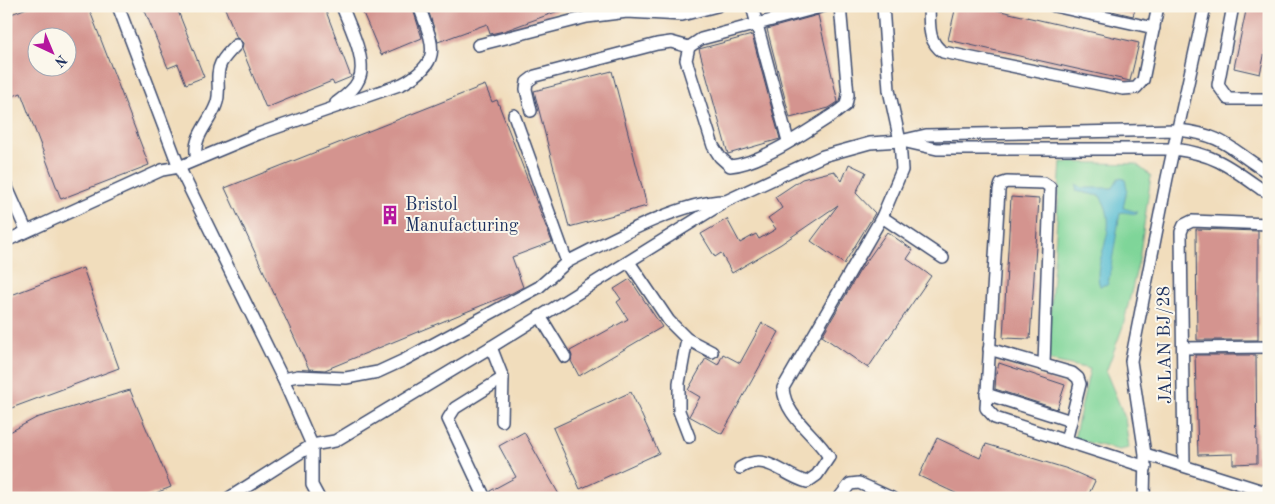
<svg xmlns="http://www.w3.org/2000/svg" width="1275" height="504" viewBox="0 0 1275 504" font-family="'Old Standard TT',serif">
	<rect width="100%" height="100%" fill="#fbf7ec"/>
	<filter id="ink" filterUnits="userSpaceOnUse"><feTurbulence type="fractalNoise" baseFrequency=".02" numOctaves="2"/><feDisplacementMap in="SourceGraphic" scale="10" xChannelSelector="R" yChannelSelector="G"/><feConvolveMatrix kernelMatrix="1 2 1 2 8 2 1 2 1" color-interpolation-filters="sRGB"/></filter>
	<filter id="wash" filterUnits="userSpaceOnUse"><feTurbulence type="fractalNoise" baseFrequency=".0096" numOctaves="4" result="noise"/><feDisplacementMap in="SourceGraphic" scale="20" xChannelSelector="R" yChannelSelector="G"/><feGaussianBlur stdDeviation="1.12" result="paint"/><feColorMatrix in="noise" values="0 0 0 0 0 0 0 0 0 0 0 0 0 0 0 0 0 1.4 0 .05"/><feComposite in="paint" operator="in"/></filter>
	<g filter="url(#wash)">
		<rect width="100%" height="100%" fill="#f1ddbc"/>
		<!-- green -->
		<path fill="#7fd599" stroke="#4d827c" d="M1061 162 1136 164 1151 176 1139 260 1123 326 1106 372 1125 418 1129 448 1119 450 1074 439 1090 369 1047 360Z"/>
		<!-- water -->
		<path fill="#54bcd2" stroke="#387698" d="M1118 178 1125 179 1127 189 1123 208 1137 212V214L1123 212 1120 213 1108 284 1100 286C1090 260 1123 230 1100 196L1076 191 1077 184 1081 188H1113Z"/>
		<g id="blocks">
			<!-- building -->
			<g fill="#d4948f" fill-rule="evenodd">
				<path d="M32 6H88L149 165 61 199 21 93 6 99V16ZM38 38H68V68H38Z"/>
				<path d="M143 6H176L204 77 186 84 178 64 168 68Z"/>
				<path d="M224 6H324L351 77 334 84 332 81 266 108 242 49 243 43 237 38Z"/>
				<path d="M360 6H401L402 9 412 6 422 38 381 55Z"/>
				<path d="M427 6H569V7L504 31 490 34 487 24 438 42Z"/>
				<path d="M956 6H979L1139 43 1130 81 948 40Z"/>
				<path d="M1091 6H1136L1133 16Z"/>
				<path d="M1247 6H1269V34L1260 74 1234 68Z"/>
				<path d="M818 15 838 102 829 108 790 118 767 29Z"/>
				<path d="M752 35 780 139 728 154 699 49Z"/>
				<path d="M612 71 647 206 569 227 534 91Z"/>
				<path d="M485 85 492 102 497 100 552 242 512 257 523 287 512 293 325 370 309 369 225 188Z"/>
				<path d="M849 164 866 172 856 193 875 213 844 264 811 241 838 205 781 244 732 273 721 253 715 257 701 234 727 219 740 243 756 234 759 239 776 229 768 218 782 208 775 197 802 179 834 171 842 181Z"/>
				<path d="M1011 197 1039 199 1030 339 1003 338Z"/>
				<path d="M1196 229 1258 231V340H1197Z"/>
				<path d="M887 232 913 250 907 259 931 276 868 368 822 336 859 272Z"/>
				<path d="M83 268 119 368 6 410V297Z"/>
				<path d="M630 279 662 327 579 376 571 361 572 356 570 351 628 319 617 302 621 299 614 289Z"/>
				<path d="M762 323 779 332 722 434 689 416 700 397 688 390 706 358 718 365 723 354 740 363Z"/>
				<path d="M1195 355H1256L1257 463 1233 464V454L1198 455Z"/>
				<path d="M999 363 1065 385 1057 409 995 389 996 374Z"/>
				<path d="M130 390 171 487 143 498H6V434L36 418Z"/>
				<path d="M631 392 659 453 580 489 553 428Z"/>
				<path d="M524 432 561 498H492L490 491 516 477 499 446Z"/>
				<path d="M937 438 980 458 986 444 1068 469 1095 481 1087 498H966L919 476Z"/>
			</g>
		</g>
	</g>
	<g filter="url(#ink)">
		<use href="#blocks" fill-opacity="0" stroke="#3b496c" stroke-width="1"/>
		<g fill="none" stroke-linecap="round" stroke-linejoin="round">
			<defs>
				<g id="minor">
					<path d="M118 6 179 167 258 134 402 84C444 61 433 45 419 6"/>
					<path d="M752 6 788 141"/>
					<path d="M824 6 701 39 689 47 686 60 713 146 720 157 730 166C761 164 810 129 837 112L846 105 848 95 840 6"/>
					<path d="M929 6C930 25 927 41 943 52L1123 89 1136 88 1143 80 1158 6"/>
					<path d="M1054 6 1154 28"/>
					<path d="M1233 6 1218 85 1228 99H1269"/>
					<path d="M478 45 587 17 627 12 682 15 717 6"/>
					<path d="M336 103C344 97 354 90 358 81 369 63 349 25 342 6"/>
					<path d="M531 111 526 89 527 82 535 76 657 44 671 42 689 47"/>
					<path d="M514 115 567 262C607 242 681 201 724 201"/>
					<path d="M902 141 937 149H1174C1214 154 1229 166 1261 189L1269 192"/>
					<path d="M197 159C191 138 209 124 216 105 222 91 214 77 221 63 225 56 231 50 236 45"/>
					<path d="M6 185 26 230"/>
					<path d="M882 217 943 258"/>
					<path d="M6 241 162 170 179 167 283 379 312 445V485L319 498"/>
					<path d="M629 262 669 321 687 339 712 352"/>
					<path d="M540 316 565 357"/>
					<path d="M687 339 679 383V411L689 437"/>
					<path d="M491 347 503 378 502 421"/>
					<path d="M1184 348 1269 347"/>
					<path d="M989 349 1072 373 1078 378 1080 384 1066 441"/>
					<path d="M1044 365 1050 187 1044 183 1007 182 1001 184 999 190 986 408 995 418 1146 467"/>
					<path d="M283 379 298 376 346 378 378 372 404 360 539 287 567 262"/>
					<path d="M986 394 1071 421"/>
					<path d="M1145 454 1269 493"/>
					<path d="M1184 465 1181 232 1184 225 1192 221 1269 224"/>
					<path d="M740 468C767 451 781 475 807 482L817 475 829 457C814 433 785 417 783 388L882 217 902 170 900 141 889 90 883 6"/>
					<path d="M229 498 312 445 335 441 491 347 726 201 823 156 870 143 900 141 926 135 1178 130C1227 135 1231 151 1269 173"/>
					<path d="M485 498 448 419 455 408 503 378"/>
					<path d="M839 498 850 484 859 483 892 498"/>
					<path d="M1144 498 1145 454 1131 361 1167 178 1205 6"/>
				</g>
			</defs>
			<!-- minor casing -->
			<use href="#minor" stroke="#3b496c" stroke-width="14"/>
			<!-- minor -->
			<use href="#minor" stroke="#fff" stroke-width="11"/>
		</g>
	</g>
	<!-- icons -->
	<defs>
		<symbol id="building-bare" viewBox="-9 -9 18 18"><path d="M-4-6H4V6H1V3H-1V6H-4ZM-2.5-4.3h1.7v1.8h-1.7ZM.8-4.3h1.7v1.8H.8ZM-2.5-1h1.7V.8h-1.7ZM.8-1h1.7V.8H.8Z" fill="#b5179e" stroke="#fbf7ec" stroke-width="2.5" paint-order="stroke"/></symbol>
	</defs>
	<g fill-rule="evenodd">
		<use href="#building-bare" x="376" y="201" width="28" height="28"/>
	</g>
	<g text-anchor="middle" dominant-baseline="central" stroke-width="4" stroke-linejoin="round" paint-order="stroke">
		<!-- poi labels -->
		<g font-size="18" fill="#1b2f5e" stroke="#fbf7ec" text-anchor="start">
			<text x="405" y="205">Bristol<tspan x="405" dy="21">Manufacturing</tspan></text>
		</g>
		<!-- street labels -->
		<g font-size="18" fill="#1b2f5e" stroke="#fbf7ec">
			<text transform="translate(1165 345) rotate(-91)">JALAN BJ/28</text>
		</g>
	</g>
	<!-- margin -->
	<rect width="1275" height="504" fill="none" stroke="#fbf7ec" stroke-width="25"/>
	<!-- north arrow -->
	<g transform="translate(52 52) rotate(136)"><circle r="24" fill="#fbf7ec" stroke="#a1a7b3"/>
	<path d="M0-4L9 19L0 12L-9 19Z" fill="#b5179e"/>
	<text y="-8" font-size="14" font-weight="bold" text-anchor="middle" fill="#1b2f5e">N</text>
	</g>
</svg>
